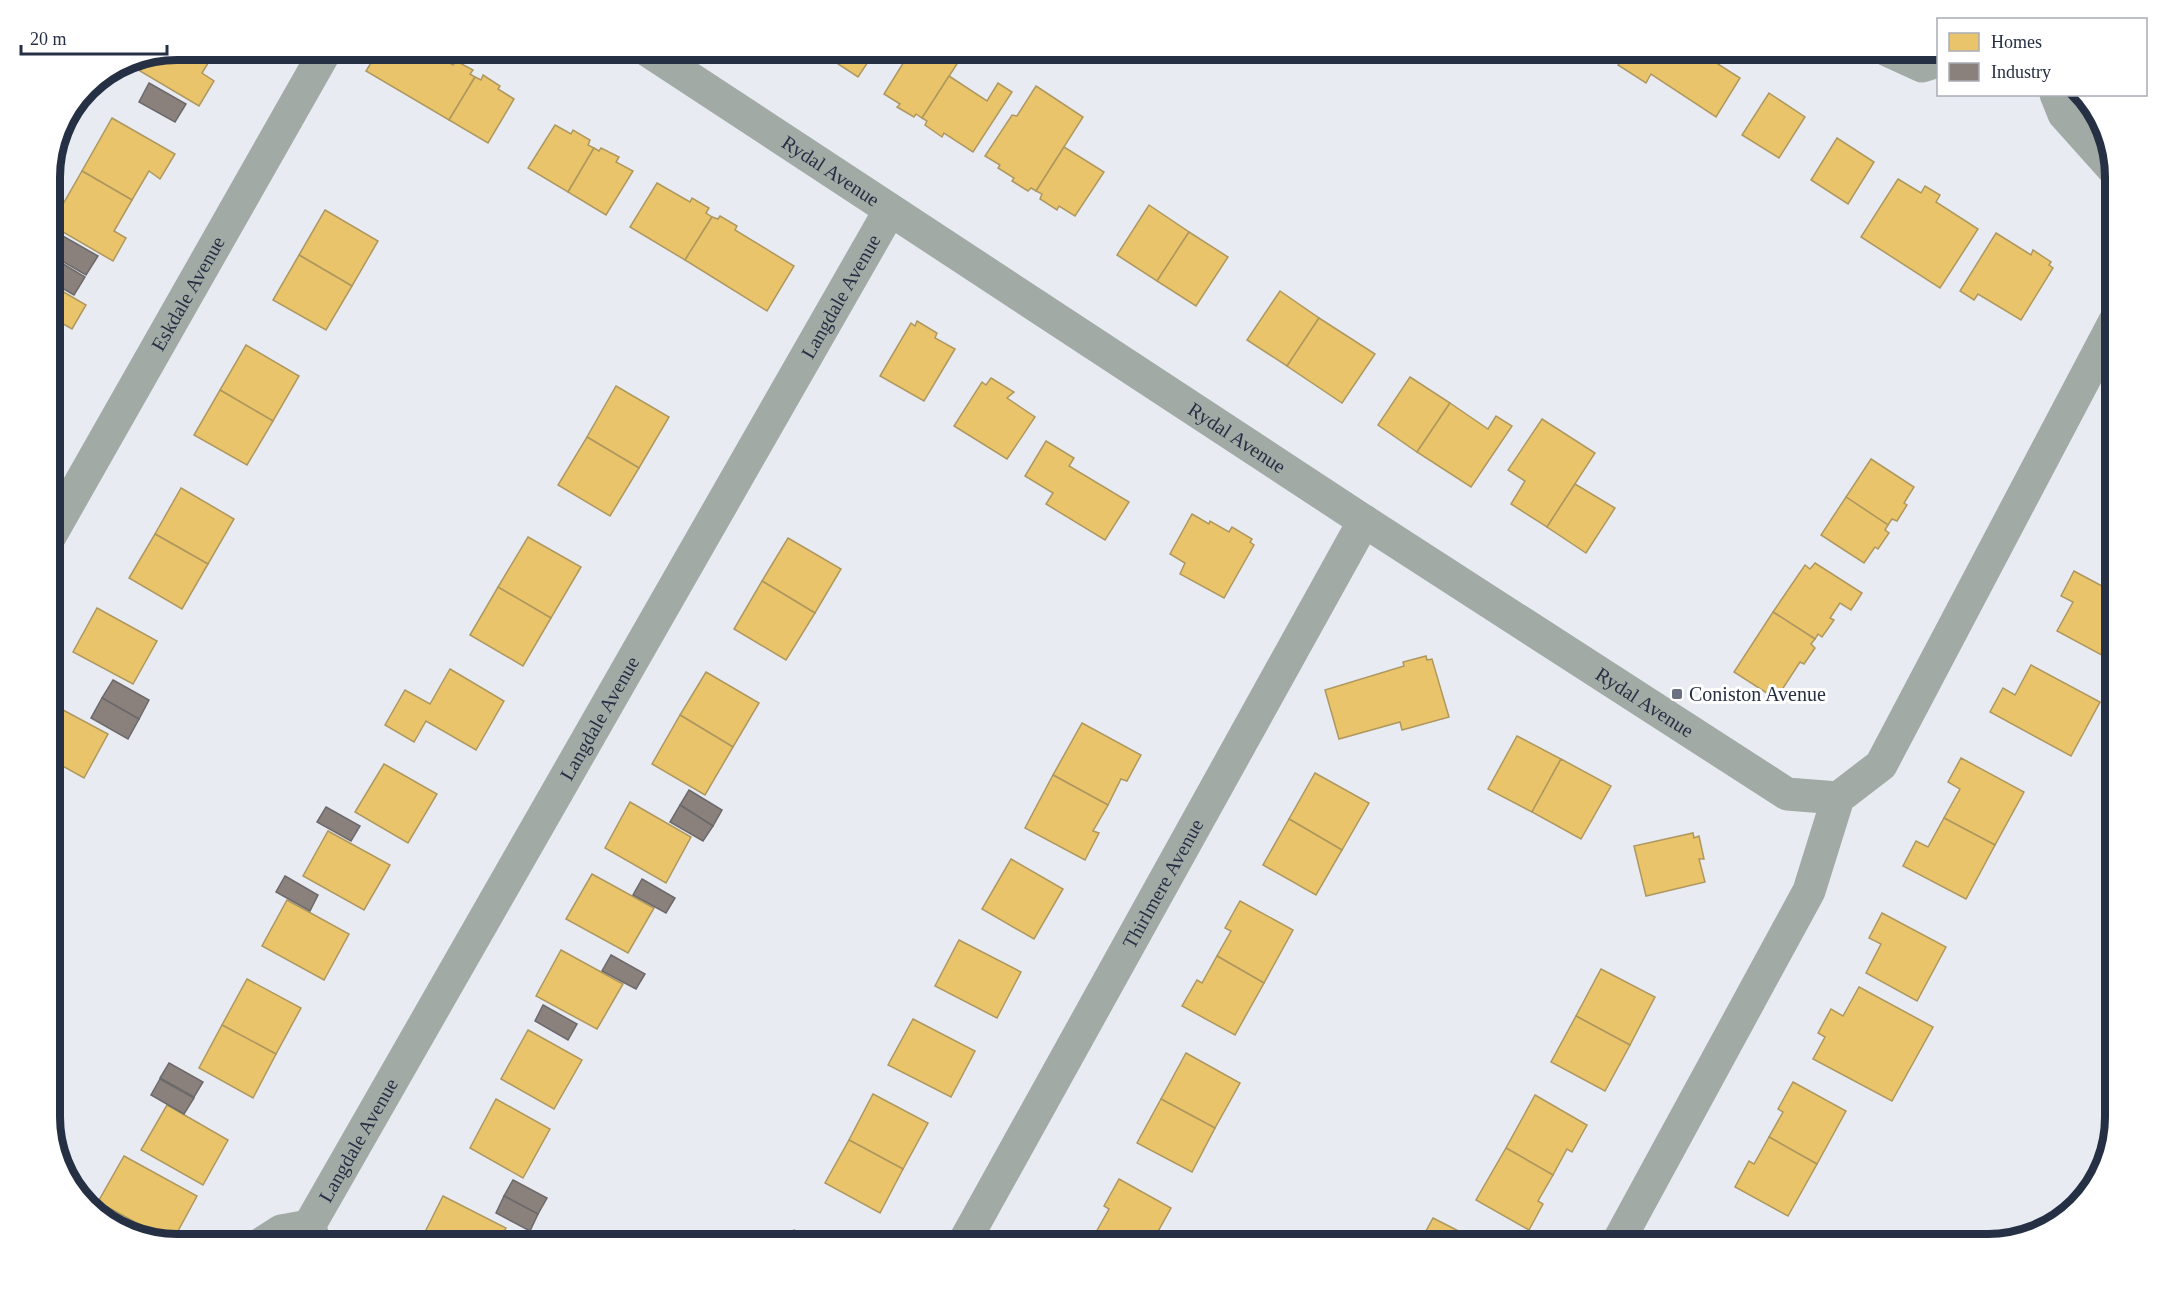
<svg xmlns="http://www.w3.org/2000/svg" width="2165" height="1294" viewBox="0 0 2165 1294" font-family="Georgia,serif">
	<rect width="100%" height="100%" fill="#e8ebf2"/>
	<!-- homes -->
	<g fill="#e9c46a" stroke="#ae985f" stroke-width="1.5">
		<path d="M177 50H216L202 73 214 81 199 106 140 71 149 55Z"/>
		<path d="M379 50H428L453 65 456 61 473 70 470 74 475 77 449 120 366 71Z"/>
		<path d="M808 50H876L858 77 826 56 824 59Z"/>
		<path d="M895 50H966L922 118 916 114 914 117 897 107 900 104 884 94 907 57Z"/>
		<path d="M1628 50H1696L1740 78 1716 117 1651 74 1646 83 1618 65Z"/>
		<path d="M483 75 500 86 498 89 514 99 488 143 449 120 475 77 481 80Z"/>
		<path d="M949 76 987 101 998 83 1012 92 973 152 944 133 942 137 925 125 927 121 922 118Z"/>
		<path d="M1036 86 1083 117 1036 191 1031 188 1028 191 1012 181 1014 178 998 168 1000 165 985 156 1012 115 1017 116Z"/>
		<path d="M1769 93 1805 117 1779 158 1742 135Z"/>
		<path d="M112 118 175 154 160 179 149 171 132 200 82 171Z"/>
		<path d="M555 125 571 134 573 130 590 140 588 145 594 148 568 192 528 168Z"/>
		<path d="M1837 138 1874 162 1848 204 1811 180Z"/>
		<path d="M1064 147 1104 172 1075 216 1059 206 1057 210 1040 199 1042 194 1036 191Z"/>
		<path d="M594 148 599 151 601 148 619 157 616 162 633 171 606 215 568 192Z"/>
		<path d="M82 171 132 200 114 231 126 238 113 261 51 225Z"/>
		<path d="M1898 179 1921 193 1925 186 1940 195 1936 202 1978 229 1940 288 1861 237Z"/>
		<path d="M657 183 690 202 692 198 709 208 706 213 712 217 685 260 630 227Z"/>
		<path d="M1149 205 1189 232 1157 281 1117 255Z"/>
		<path d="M325 210 378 241 352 286 299 255Z"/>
		<path d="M720 216 737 226 735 230 794 266 767 311 685 260 712 217 718 219Z"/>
		<path d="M1189 232 1228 257 1196 306 1157 281Z"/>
		<path d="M1996 233 2031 255 2033 250 2051 262 2049 265 2053 268 2021 320 1978 294 1974 300 1960 291Z"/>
		<path d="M299 255 352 286 326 330 273 300Z"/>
		<path d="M50 284 86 305 72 329 60 322 50 340Z"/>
		<path d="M1280 291 1319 318 1287 366 1247 340Z"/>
		<path d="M1319 318 1375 354 1342 403 1287 366Z"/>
		<path d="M917 321 937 333 935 338 955 349 924 401 880 376 911 323 915 326Z"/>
		<path d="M246 345 299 376 273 421 220 390Z"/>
		<path d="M1410 377 1450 403 1417 452 1378 425Z"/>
		<path d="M991 378 1014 392 1007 398 1035 417 1007 459 954 426 982 382 986 385Z"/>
		<path d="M616 386 669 417 639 468 587 437Z"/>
		<path d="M220 390 273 421 247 465 194 435Z"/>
		<path d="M1450 403 1488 429 1496 416 1512 426 1471 487 1417 452Z"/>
		<path d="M1542 419 1595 453 1547 527 1511 504 1525 481 1508 470Z"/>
		<path d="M587 437 639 468 610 516 558 485Z"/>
		<path d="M1046 441 1074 458 1069 466 1129 502 1105 540 1046 504 1053 493 1025 476Z"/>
		<path d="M1871 459 1914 487 1904 503 1907 505 1897 521 1892 519 1888 525 1846 497Z"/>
		<path d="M1575 484 1615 508 1586 553 1547 527Z"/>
		<path d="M181 488 234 519 208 564 155 534Z"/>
		<path d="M1846 497 1888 525 1885 530 1889 533 1878 549 1875 547 1864 563 1821 535Z"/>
		<path d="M2115 508V534L2104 527Z"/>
		<path d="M1192 514 1209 524 1210 521 1229 532 1232 527 1252 539 1250 542 1254 545 1224 598 1180 574 1185 563 1170 554Z"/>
		<path d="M155 534 208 564 182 609 129 578Z"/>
		<path d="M528 537 581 567 551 618 498 587Z"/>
		<path d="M788 538 841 569 815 613 762 581Z"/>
		<path d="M1815 563 1862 593 1851 610 1840 603 1830 618 1834 620 1822 637 1818 634 1815 639 1773 612 1805 565 1810 569Z"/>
		<path d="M2074 571 2115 593V646L2109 659 2057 631 2073 602 2061 596Z"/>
		<path d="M762 581 815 613 786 660 734 629Z"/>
		<path d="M498 587 551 618 523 666 470 635Z"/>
		<path d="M97 608 157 641 133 684 73 652Z"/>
		<path d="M1773 612 1815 639 1811 644 1815 648 1804 664 1800 662 1776 699 1734 672Z"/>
		<path d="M1426 656 1427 660 1432 659 1449 717 1402 730 1400 722 1339 739 1325 690 1404 666 1403 662Z"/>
		<path d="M2031 665 2100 702 2071 756 1990 712 2003 688 2015 695Z"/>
		<path d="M450 669 504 701 476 750 426 721 414 742 385 725 405 690 430 704Z"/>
		<path d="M706 672 759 703 733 747 680 715Z"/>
		<path d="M50 703 108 734 84 778 50 759Z"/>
		<path d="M680 715 733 747 705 795 652 764Z"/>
		<path d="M1082 723 1141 755 1127 781 1121 779 1108 805 1053 775Z"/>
		<path d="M1517 736 1561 759 1532 812 1488 789Z"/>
		<path d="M1961 758 2024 792 1995 845 1944 818 1960 789 1948 782Z"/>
		<path d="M1561 759 1611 786 1581 839 1532 812Z"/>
		<path d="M384 764 437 794 408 843 355 812Z"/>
		<path d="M1315 773 1369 803 1342 850 1289 819Z"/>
		<path d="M1053 775 1108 805 1093 831 1099 833 1085 860 1025 828Z"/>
		<path d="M50 801 58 805 50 821Z"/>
		<path d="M630 802 691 837 666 883 605 848Z"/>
		<path d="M1944 818 1995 845 1966 899 1903 866 1916 841 1928 847Z"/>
		<path d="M1289 819 1342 850 1316 895 1263 865Z"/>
		<path d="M328 831 390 865 364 910 303 876Z"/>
		<path d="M1693 833 1694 838 1699 836 1704 859H1699L1705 882 1646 896 1634 846Z"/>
		<path d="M1011 859 1063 889 1034 939 982 909Z"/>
		<path d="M592 874 654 908 628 953 566 919Z"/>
		<path d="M287 900 349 934 324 980 262 946Z"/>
		<path d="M1240 901 1293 930 1264 983 1217 956 1231 931 1225 928Z"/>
		<path d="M1882 913 1946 947 1917 1001 1866 973 1881 944 1869 938Z"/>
		<path d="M959 940 1021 972 997 1018 935 986Z"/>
		<path d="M561 950 623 984 597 1029 536 996Z"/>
		<path d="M1217 956 1264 983 1235 1035 1182 1006 1197 980 1202 983Z"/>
		<path d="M1601 969 1655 997 1630 1045 1576 1016Z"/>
		<path d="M247 979 301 1008 276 1054 222 1025Z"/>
		<path d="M1859 987 1933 1027 1892 1101 1813 1059 1825 1037 1818 1033 1831 1009 1843 1016Z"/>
		<path d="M1576 1016 1630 1045 1605 1091 1551 1062Z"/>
		<path d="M913 1019 975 1051 951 1097 888 1065Z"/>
		<path d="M222 1025 276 1054 253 1098 199 1068Z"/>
		<path d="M528 1030 582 1060 554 1109 501 1079Z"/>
		<path d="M1186 1053 1240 1083 1215 1128 1161 1099Z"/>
		<path d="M1793 1082 1846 1111 1817 1164 1769 1137 1783 1112 1778 1109Z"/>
		<path d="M873 1094 928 1123 903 1169 849 1140Z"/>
		<path d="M1535 1095 1587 1125 1572 1152 1567 1149 1553 1175 1506 1148Z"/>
		<path d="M496 1099 550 1129 523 1178 470 1148Z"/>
		<path d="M1161 1099 1215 1128 1192 1172 1137 1143Z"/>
		<path d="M167 1105 228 1140 203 1185 141 1150Z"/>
		<path d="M1769 1137 1817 1164 1788 1216 1735 1187 1749 1161 1754 1164Z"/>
		<path d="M849 1140 903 1169 880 1213 825 1183Z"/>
		<path d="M1506 1148 1553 1175 1538 1201 1543 1204 1529 1230 1476 1200Z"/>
		<path d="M124 1156 197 1196 172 1242 98 1202Z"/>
		<path d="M1119 1179 1171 1208 1151 1244H1113L1095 1234 1109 1209 1104 1206Z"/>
		<path d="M443 1196 506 1228 497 1244H425L420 1242Z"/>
		<path d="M1433 1218 1484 1244H1419Z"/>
		<path d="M794 1230 819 1244H786Z"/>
		<path d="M1714 1233 1736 1244H1708Z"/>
		<path d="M1095 1234 1113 1244H1089Z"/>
	</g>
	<!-- industry -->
	<g fill="#8a817c" stroke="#6c696b" stroke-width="1.5">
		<path d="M149 83 186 104 175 122 139 102Z"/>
		<path d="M61 235 98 256 86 275 50 254Z"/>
		<path d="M50 256 85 277 74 295 50 281Z"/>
		<path d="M113 680 149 700 139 719 102 698Z"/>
		<path d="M102 698 139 719 128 739 91 718Z"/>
		<path d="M689 790 722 810 713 826 680 805Z"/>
		<path d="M680 805 713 826 703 841 670 822Z"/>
		<path d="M326 807 360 826 351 841 317 822Z"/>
		<path d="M285 876 318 895 310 911 276 892Z"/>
		<path d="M642 879 675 898 666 913 633 895Z"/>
		<path d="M611 955 645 974 636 989 602 971Z"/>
		<path d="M543 1005 577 1024 568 1040 535 1021Z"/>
		<path d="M169 1063 203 1082 194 1097 160 1078Z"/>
		<path d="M160 1079 194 1098 184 1114 151 1095Z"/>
		<path d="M513 1180 547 1198 538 1214 504 1196Z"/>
		<path d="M504 1196 538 1214 530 1231 496 1213Z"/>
		<path d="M95 1207 128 1226 126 1231 113 1227Z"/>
	</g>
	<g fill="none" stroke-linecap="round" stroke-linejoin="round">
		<!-- minor -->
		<g stroke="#a2aaa5" stroke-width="33">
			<path id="s1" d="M647 50 1364 521 1787 794 1838 798"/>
			<path d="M1887 50 1922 66 1938 61"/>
			<path d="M2056 94 2064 114 2115 171"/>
			<path id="s2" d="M50 536 326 50"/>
			<path id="s3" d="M309 1226 890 210"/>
			<path d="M261 1244 281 1231 309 1226 316 1244"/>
			<path id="s4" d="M963 1244 1364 521"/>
			<path d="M1617 1244 1809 891 1838 798 1881 765 2115 321"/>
		</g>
	</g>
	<!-- markers -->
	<rect fill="#6a7181" stroke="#fff" stroke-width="2" x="1671" y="688" width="12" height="12" rx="3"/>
	<g text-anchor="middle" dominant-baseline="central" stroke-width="6" stroke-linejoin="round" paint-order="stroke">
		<!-- street labels -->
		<g font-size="20" fill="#263044" stroke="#fff">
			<text stroke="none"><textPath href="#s1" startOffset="220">Rydal Avenue</textPath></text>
			<text stroke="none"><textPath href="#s2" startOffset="279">Eskdale Avenue</textPath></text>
			<text stroke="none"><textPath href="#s3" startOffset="1071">Langdale Avenue</textPath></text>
			<text stroke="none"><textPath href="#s1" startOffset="706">Rydal Avenue</textPath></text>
			<text stroke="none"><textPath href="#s1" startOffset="1192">Rydal Avenue</textPath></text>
			<text stroke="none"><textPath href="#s3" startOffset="585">Langdale Avenue</textPath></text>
			<text stroke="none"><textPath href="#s4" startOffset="412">Thirlmere Avenue</textPath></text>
			<text stroke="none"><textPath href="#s3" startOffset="99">Langdale Avenue</textPath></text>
		</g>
		<!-- poi labels -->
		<g font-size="20" fill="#263044" stroke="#fff" text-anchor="start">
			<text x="1689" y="694">Coniston Avenue</text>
		</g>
	</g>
	<!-- crop -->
	<path d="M0 0H2165V1294H0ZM177 60H1988A117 117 0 0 1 2105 177V1117A117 117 0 0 1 1988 1234H177A117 117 0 0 1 60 1117V177A117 117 0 0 1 177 60Z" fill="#fff" fill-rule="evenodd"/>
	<path fill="none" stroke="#263044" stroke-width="8" d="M177 60H1988A117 117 0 0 1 2105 177V1117A117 117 0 0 1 1988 1234H177A117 117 0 0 1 60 1117V177A117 117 0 0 1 177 60Z"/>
	<!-- legend -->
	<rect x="1937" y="18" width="210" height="78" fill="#ffffff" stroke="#a8acb4" stroke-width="1.5"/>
	<rect x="1949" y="33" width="30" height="18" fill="#e9c46a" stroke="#a8acb4" stroke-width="1.5"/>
	<text x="1991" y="48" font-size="18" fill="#263044">Homes</text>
	<rect x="1949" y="63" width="30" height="18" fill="#8a817c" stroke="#a8acb4" stroke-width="1.5"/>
	<text x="1991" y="78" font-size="18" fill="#263044">Industry</text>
	<!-- scale -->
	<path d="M21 45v9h146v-9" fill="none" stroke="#263044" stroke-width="3"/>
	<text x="30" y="45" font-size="18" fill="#263044" stroke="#ffffff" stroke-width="4.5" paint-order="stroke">20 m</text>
</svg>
